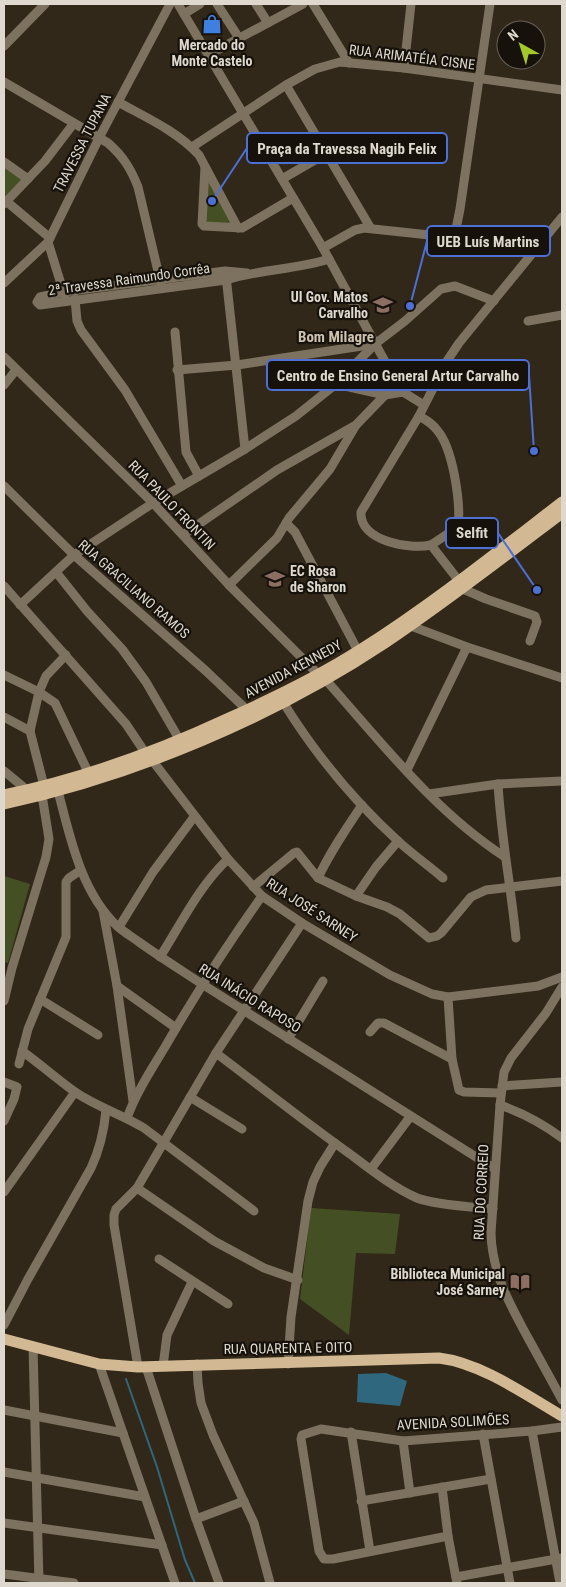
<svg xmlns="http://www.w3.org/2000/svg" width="566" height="1587" viewBox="0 0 566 1587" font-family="'Roboto Condensed',sans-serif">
	<rect width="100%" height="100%" fill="#322819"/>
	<!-- green -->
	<g fill="#454f24">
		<path d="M4 164 24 178 4 201Z"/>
		<path d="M207 176 232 225H203Z"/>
		<path d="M4 876 30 884 8 963 4 962Z"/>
		<path d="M311 1208 400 1214 395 1254 356 1253 349 1335 300 1299Z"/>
	</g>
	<!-- water -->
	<path fill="#2f677e" d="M386 1373 407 1381 400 1406 357 1402 358 1374Z"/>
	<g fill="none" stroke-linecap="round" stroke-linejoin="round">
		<!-- stream -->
		<path stroke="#2f677e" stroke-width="2" d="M126 1379 157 1467 185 1560 195 1583"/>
		<!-- minor -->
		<g stroke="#7d725f" stroke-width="9">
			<path d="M178 4 323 248 394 378 403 392 424 405"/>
			<path d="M217 4 239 38"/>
			<path d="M256 4 268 23"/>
			<path d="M313 4 349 63"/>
			<path d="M184 14 200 4"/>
			<path d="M4 46 45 4"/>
			<path d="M208 55 303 4"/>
			<path d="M404 68 411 4"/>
			<path d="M4 82 108 143C123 156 131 169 138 187L161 284"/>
			<path d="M286 85 370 227"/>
			<path d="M118 102C145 117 177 131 199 155L238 228"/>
			<path d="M192 147 286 85 315 69 340 62 404 68 562 90"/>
			<path d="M4 162 28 179"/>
			<path d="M205 167 202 224 204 226 242 228 293 198"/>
			<path d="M282 179 327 153"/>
			<path d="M6 201 50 238"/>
			<path d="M4 204 45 161 74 123"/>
			<path d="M48 242 65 297"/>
			<path d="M323 248 355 230 364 228 448 237 455 234 460 209 490 4"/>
			<path d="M247 273 225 271 64 292 40 297 37 302 40 305 226 280C260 269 295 270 329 259"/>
			<path d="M226 276 245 449"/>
			<path d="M4 283 48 242 99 138 170 4"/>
			<path d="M75 299 77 321 81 330 125 390 182 486"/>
			<path d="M528 321 562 315"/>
			<path d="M175 332 186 452 199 476"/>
			<path d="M4 357 153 503 229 585 318 674"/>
			<path d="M177 370 237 365 375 344"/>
			<path d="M336 384 385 395 403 392"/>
			<path d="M4 385 16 370"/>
			<path d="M419 416C426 420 432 423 437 430 453 448 461 503 458 527L431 545"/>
			<path d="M4 486 74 555 206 671 247 710"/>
			<path d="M286 523 295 532 358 651"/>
			<path d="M183 535 277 470 356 425 385 395"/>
			<path d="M56 572 87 611 122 649 146 682 182 744"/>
			<path d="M459 581 431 545C410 550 359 541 361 512L419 416 447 361 459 343 562 217"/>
			<path d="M229 585 277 538 289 518 330 469 356 425"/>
			<path d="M4 586 126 724 146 754"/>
			<path d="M463 589 486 599 535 616 537 622 530 641"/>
			<path d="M20 605 74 555 153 503 245 449 296 416 336 384 375 344 405 321 441 289 455 286 494 301"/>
			<path d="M411 626 467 647 562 678"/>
			<path d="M4 675 39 692 55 703 89 774"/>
			<path d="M325 679C381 742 434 811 505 857"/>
			<path d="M283 702C314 752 354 801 398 841 412 854 428 865 443 878"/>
			<path d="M4 717 30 731"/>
			<path d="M152 760 228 859 262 896 302 923 390 975 432 994 448 997 538 986 562 977"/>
			<path d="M407 770 467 647"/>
			<path d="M4 771 27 790"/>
			<path d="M498 784C501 836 511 887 516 938"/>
			<path d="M44 786 30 731 39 692 46 676 66 655"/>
			<path d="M58 791C70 837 81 892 117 926 124 932 132 937 139 942 160 957 181 970 202 984L495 1169"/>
			<path d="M429 794 498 784 562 781"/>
			<path d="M318 878C330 852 346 829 362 805"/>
			<path d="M253 887 294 853 297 852 318 878 356 896 387 907 400 914 429 938 437 936 441 933 471 897 486 890 562 881"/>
			<path d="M356 896 376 867 398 841"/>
			<path d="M103 911 117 986 133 1101"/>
			<path d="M119 927 153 872 194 817"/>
			<path d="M160 957C181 924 199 886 228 859"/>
			<path d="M117 986 176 1028"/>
			<path d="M562 987 546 1013 511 1058 504 1072 500 1105 491 1233C492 1272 509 1303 527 1336 539 1358 551 1379 562 1400"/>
			<path d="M448 997 452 1059 459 1090 464 1092 501 1093"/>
			<path d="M40 999 98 1035"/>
			<path d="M4 1001 12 968 46 857 49 839 42 795"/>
			<path d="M370 1032 378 1023H384L452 1059"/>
			<path d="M288 1039 323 981"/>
			<path d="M22 1051C40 1064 57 1079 75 1092 97 1107 121 1114 144 1128L254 1211"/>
			<path d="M216 1053C261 1087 305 1122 350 1154 371 1170 394 1188 417 1198 434 1205 473 1207 493 1209"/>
			<path d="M19 1064 28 1029 66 937V882L69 878 81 870"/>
			<path d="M4 1082 17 1087 14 1099 4 1121"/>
			<path d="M502 1086 562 1082"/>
			<path d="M190 1097 242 1129"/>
			<path d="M500 1105C523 1113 542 1123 562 1138"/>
			<path d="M127 1118C136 1093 151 1070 165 1047 195 995 227 945 262 896"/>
			<path d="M371 1169 410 1117"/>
			<path d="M137 1188 214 1241 264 1268 298 1280"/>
			<path d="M4 1192 75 1092"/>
			<path d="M159 1259 228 1304"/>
			<path d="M4 1325 28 1279 91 1168C100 1149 104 1131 106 1110"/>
			<path d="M33 1346 39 1583"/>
			<path d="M99 1364 175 1583"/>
			<path d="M197 1364 198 1383 201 1403 213 1435 254 1523 270 1583"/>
			<path d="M288 1364 291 1317 308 1201 313 1182 320 1167 335 1143"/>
			<path d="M163 1366 167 1335 192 1282"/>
			<path d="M138 1367 114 1225V1215L116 1209 137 1188 216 1053 302 923"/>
			<path d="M146 1367 196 1519 219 1583"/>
			<path d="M4 1410 123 1433"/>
			<path d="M532 1431 560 1583"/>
			<path d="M351 1432 370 1551"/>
			<path d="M483 1434 510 1583"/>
			<path d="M403 1441 410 1493"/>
			<path d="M4 1472 145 1497"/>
			<path d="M442 1487 448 1536 457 1583"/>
			<path d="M361 1501 491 1479"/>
			<path d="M196 1519 244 1501"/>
			<path d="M4 1523 162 1545"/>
			<path d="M448 1536 333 1559H324L319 1551 301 1439 302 1435 321 1429 403 1441 532 1431 562 1427"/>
			<path d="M4 1574 74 1583"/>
			<path d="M456 1577 562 1558"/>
		</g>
		<!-- major -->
		<g stroke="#d2b993" stroke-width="11">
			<path d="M4 795C82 779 156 752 229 718 274 698 319 676 360 650 431 605 496 553 562 502"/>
			<path d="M4 804C136 775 272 718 385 643 446 602 504 557 562 513"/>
			<path d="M4 1339 99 1364 138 1367 439 1358C481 1363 526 1395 562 1416"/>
		</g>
	</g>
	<!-- icons -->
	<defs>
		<symbol id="shop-bare" viewBox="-9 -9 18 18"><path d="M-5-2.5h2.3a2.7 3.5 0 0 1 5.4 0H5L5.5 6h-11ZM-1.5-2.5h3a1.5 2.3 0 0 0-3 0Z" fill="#3f7fe0" stroke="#16120b" stroke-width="2.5" paint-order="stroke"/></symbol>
		<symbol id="school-bare" viewBox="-9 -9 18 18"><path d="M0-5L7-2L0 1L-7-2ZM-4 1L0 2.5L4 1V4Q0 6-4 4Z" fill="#8d6e63" stroke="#16120b" stroke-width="2.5" paint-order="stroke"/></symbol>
		<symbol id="library-bare" viewBox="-9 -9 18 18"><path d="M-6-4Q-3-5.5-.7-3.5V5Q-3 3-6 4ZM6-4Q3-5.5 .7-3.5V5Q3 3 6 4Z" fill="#8d6e63" stroke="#16120b" stroke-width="2.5" paint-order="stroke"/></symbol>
	</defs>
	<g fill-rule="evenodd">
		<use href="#shop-bare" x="198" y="10" width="28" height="28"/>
		<use href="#school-bare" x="369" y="291" width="28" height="28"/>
		<use href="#school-bare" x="261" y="565" width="28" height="28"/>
		<use href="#library-bare" x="506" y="1268" width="28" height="28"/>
	</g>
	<g text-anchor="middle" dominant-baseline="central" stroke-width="4.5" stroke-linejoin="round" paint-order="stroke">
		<!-- poi labels -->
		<g font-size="14" font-weight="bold" fill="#ded8ce" stroke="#16120b" text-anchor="end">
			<text x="212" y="45" text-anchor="middle">Mercado do<tspan x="212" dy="16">Monte Castelo</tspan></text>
			<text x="368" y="297">UI Gov. Matos<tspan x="368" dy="16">Carvalho</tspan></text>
			<text x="290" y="571" text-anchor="start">EC Rosa<tspan x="290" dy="16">de Sharon</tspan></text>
			<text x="505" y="1274">Biblioteca Municipal<tspan x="505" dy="16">José Sarney</tspan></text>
		</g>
		<!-- street labels -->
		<g font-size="14" fill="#ded8ce" stroke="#16120b">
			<text transform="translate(412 57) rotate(7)">RUA ARIMATÉIA CISNE</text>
			<text transform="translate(82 143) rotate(-63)">TRAVESSA TUPANA</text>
			<text transform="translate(129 279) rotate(-8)">2ª Travessa Raimundo Corrêa</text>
			<text transform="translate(172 505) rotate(46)">RUA PAULO FRONTIN</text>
			<text transform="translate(134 589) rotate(41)">RUA GRACILIANO RAMOS</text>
			<text transform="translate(293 669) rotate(-28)">AVENIDA KENNEDY</text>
			<text transform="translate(312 910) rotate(33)">RUA JOSÉ SARNEY</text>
			<text transform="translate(250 998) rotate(32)">RUA INÁCIO RAPOSO</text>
			<text transform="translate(481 1192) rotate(-87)">RUA DO CORREIO</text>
			<text transform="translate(288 1348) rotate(-1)">RUA QUARENTA E OITO</text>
			<text transform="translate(453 1422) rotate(-3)">AVENIDA SOLIMÕES</text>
		</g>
		<!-- neighbourhood labels -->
		<g font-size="15" font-weight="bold" fill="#cdc1af" stroke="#16120b">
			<text x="336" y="337">Bom Milagre</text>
		</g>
	</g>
	<!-- callouts -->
	<path fill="none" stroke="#4d70d6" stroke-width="2" d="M212 201L247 148M410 306L427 241M534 451L529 375M537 590L498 533"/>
	<g fill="#4d70d6" stroke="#16120b" stroke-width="2">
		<circle cx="212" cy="201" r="5"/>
		<circle cx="410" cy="306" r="5"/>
		<circle cx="534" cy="451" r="5"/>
		<circle cx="537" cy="590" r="5"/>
	</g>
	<g fill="#16120b" stroke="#4d70d6" stroke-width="2">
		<rect x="247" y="133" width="200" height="30" rx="5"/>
		<rect x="427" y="226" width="123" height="30" rx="5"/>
		<rect x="267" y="360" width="262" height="30" rx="5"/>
		<rect x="446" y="518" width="52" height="30" rx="5"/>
	</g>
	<g font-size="15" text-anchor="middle" font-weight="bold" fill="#ded8ce">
		<text x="347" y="154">Praça da Travessa Nagib Felix</text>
		<text x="488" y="247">UEB Luís Martins</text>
		<text x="398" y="381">Centro de Ensino General Artur Carvalho</text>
		<text x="472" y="538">Selfit</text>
	</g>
	<!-- border -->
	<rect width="566" height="1587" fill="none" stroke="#ded8ce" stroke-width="10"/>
	<!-- north arrow -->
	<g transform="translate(521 45) rotate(321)"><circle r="24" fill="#16120b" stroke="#666159"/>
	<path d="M0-4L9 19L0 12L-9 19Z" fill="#a2c929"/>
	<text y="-8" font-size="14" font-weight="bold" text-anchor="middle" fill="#ded8ce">N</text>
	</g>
</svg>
